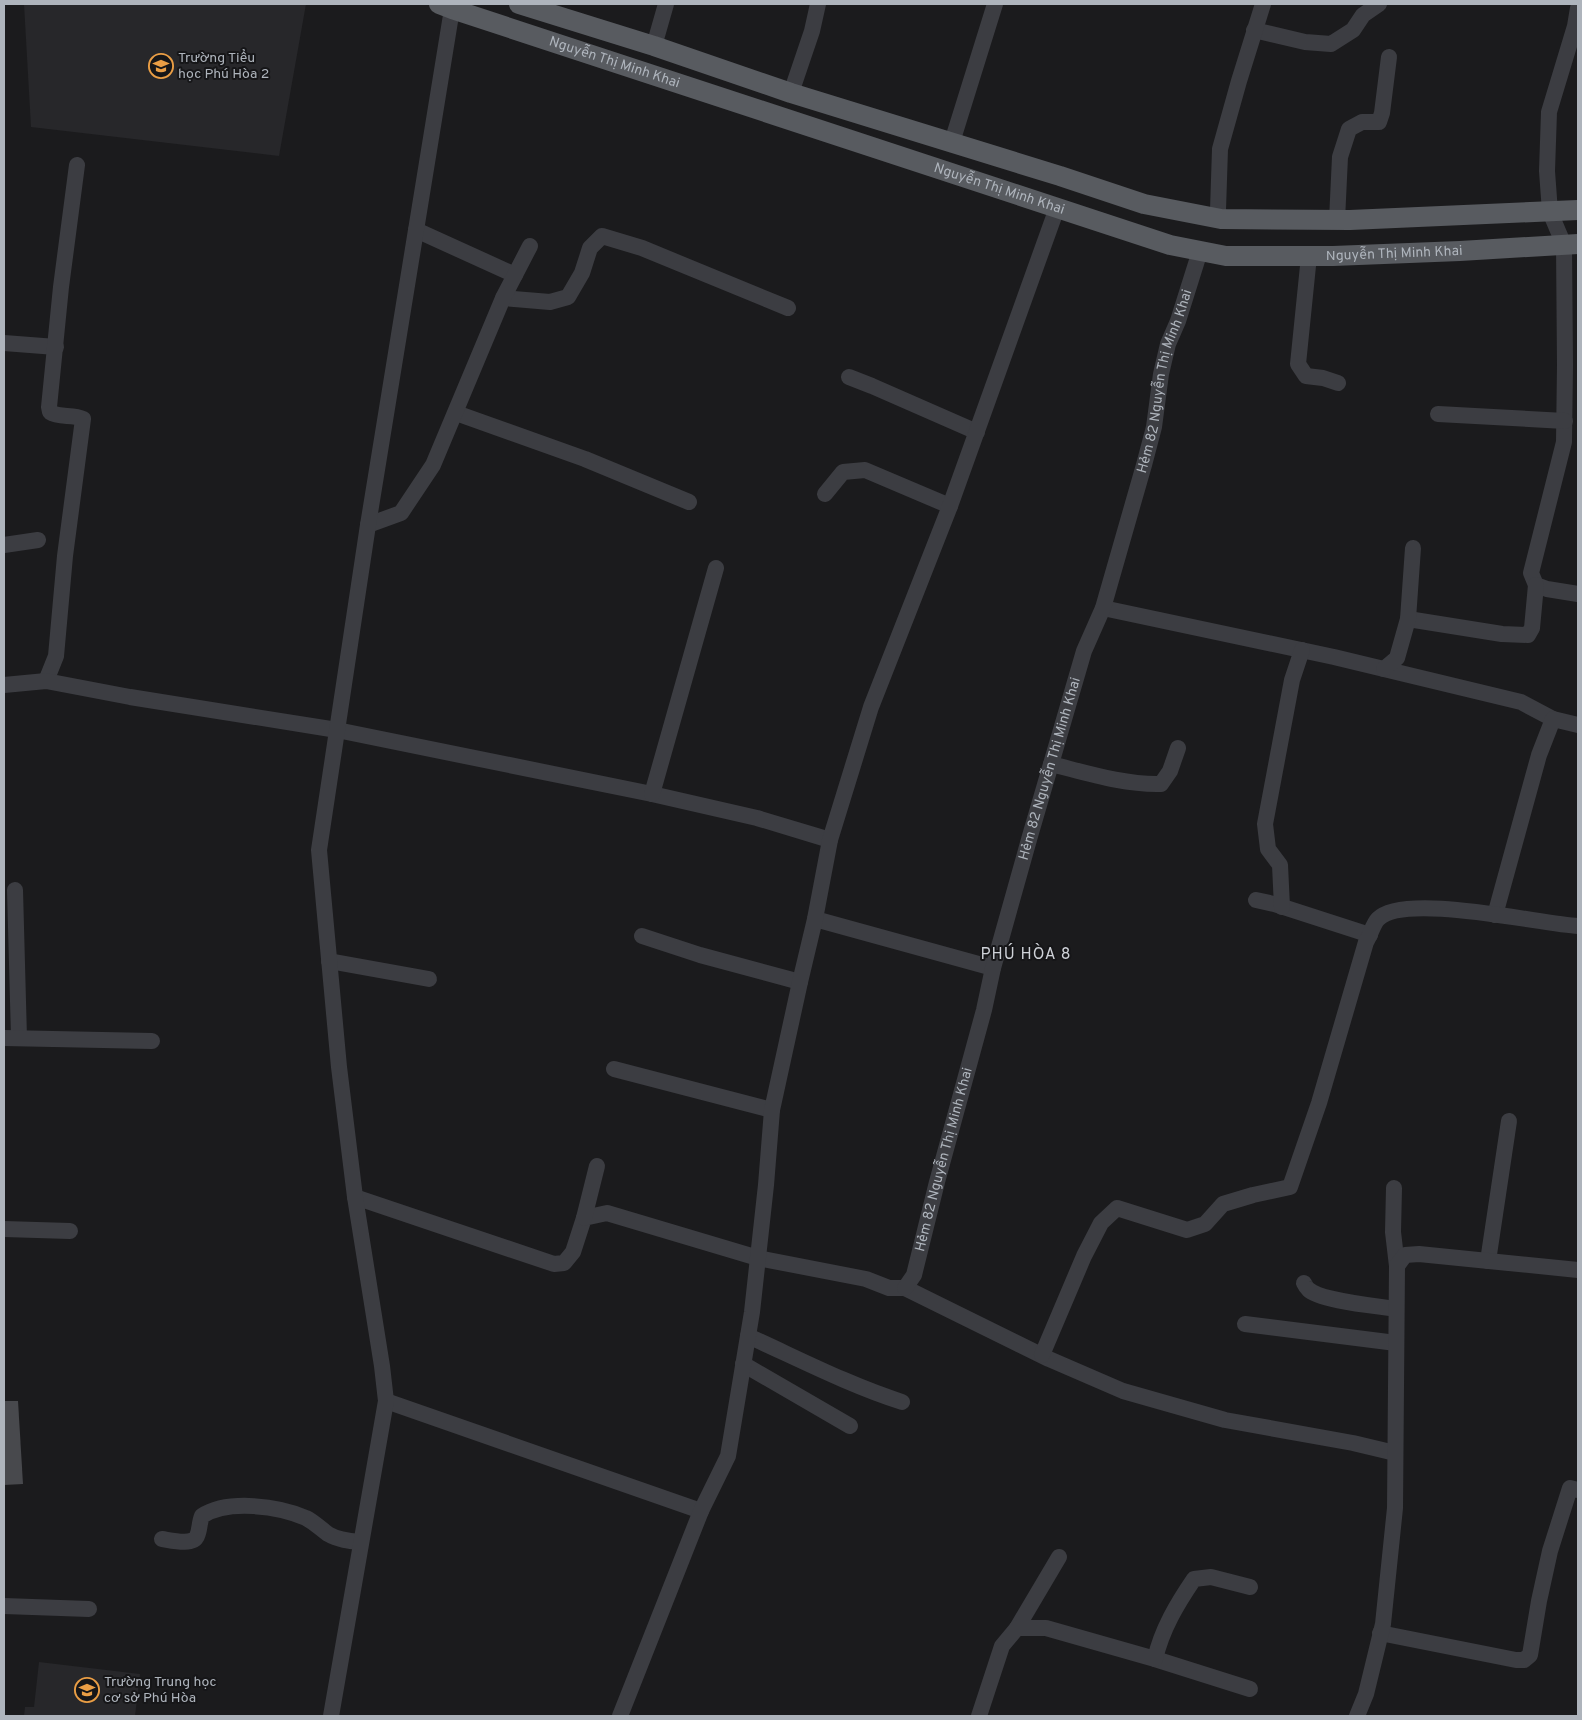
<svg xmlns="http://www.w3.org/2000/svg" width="1582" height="1720" viewBox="0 0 1582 1720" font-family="Overpass,sans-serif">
	<rect width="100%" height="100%" fill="#1b1b1d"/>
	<!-- built -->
	<g fill="#27272a">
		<path d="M24 4H306L279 156 31 127Z"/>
		<path d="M39 1662 140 1674 135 1716H24L25 1707H34Z"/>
	</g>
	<!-- building -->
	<path fill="#48494d" d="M4 1401H18L23 1484 4 1485Z"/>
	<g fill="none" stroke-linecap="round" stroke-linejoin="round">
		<!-- minor -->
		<g stroke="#3c3d42" stroke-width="16">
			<path d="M1578 8 1575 26 1549 112 1547 171 1550 212 1564 245 1565 365 1564 442 1531 573 1536 585 1547 589 1578 594"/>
			<path d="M1254 30 1305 42 1331 44 1353 30 1363 15 1379 4"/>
			<path d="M654 46 666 4"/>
			<path d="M791 93 812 31 818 4"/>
			<path d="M952 142 995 4"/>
			<path d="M1221 219 1218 210 1220 149 1239 81 1263 4"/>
			<path d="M1337 220 1340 157 1349 129 1362 122H1379L1382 113 1389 57"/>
			<path d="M416 230 515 275"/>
			<path d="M1309 256 1298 364 1306 376 1323 378 1338 383"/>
			<path d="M503 298 550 302 568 297 582 273 590 248 602 236 642 248 788 308"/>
			<path d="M4 343 56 347"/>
			<path d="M849 377 872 386 977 432"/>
			<path d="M456 413 585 459 689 502"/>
			<path d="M1438 414 1565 421"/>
			<path d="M825 494 843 472 865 470 950 506"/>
			<path d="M368 525 401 513 433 465 503 298 530 246"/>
			<path d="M4 545 38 540"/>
			<path d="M1103 608 1334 657 1521 702 1553 719"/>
			<path d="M1408 619 1502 634 1528 635 1532 628 1536 585"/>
			<path d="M1384 669 1397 658 1408 619 1413 548"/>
			<path d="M46 681 56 656 65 556 83 419C73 414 59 418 50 412L49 407 61 287 77 165"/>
			<path d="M4 685 46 681 130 697 337 730 652 794 757 818 830 840"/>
			<path d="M1051 764C1087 773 1124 785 1161 784L1170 771 1178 748"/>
			<path d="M652 794 716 568"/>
			<path d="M15 890 19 1038"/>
			<path d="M1256 900 1274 904 1370 935"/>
			<path d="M1282 907 1280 865 1268 849 1265 824 1292 680 1302 650"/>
			<path d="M1495 915 1539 755 1553 719 1578 725"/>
			<path d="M815 919 993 968"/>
			<path d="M642 936 700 955 800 982"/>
			<path d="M329 961 429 979"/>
			<path d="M4 1038 152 1041"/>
			<path d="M614 1069 772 1110"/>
			<path d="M1394 1188 1393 1232 1397 1266"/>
			<path d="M355 1197 554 1264 564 1263 573 1252 584 1218 607 1213 758 1258 866 1279 889 1288H905L1049 1359 1123 1391 1225 1420 1353 1443 1395 1453"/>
			<path d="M584 1218 597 1166"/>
			<path d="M4 1229 70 1231"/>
			<path d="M1488 1261 1509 1121"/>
			<path d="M1304 1283C1304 1283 1307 1289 1308 1289 1319 1301 1378 1306 1396 1309"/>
			<path id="s1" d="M905 1288 914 1275 937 1182 984 1010 993 968 1030 836 1084 651 1103 608 1144 465 1154 427 1161 374 1168 344 1178 321 1200 251"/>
			<path d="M1245 1324 1396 1343"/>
			<path d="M748 1336C799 1359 849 1385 902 1402"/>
			<path d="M1042 1355 1084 1256 1101 1223 1117 1208 1187 1230 1205 1224 1223 1204 1253 1195 1290 1187 1319 1103 1366 942C1370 936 1373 924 1378 919 1404 892 1540 924 1578 926"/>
			<path d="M743 1364 850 1426"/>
			<path d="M386 1401 701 1511"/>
			<path d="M162 1539C170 1540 193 1546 197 1536 200 1530 199 1523 202 1516 228 1499 279 1506 306 1518 314 1522 321 1529 328 1534 338 1540 350 1541 361 1542"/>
			<path d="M4 1606 89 1609"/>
			<path d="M1017 1628 1059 1557"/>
			<path d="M1380 1633 1516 1660H1524L1530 1655 1539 1601 1550 1551 1570 1488 1578 1490"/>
			<path d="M1155 1659 1250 1689"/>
			<path d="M331 1716 386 1401 382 1366 355 1197 339 1067 319 850 368 525 452 9"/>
			<path d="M620 1716 701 1511 728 1456 752 1312 766 1185 772 1110 800 982 815 919 830 840 871 707 950 506 1057 208"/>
			<path d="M979 1716 1002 1646 1017 1628H1046L1155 1659C1162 1629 1177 1604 1194 1579L1211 1577 1250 1587"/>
			<path d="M1357 1716 1366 1694 1383 1624 1395 1508 1397 1266 1405 1255 1419 1254 1578 1270"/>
		</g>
		<!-- major -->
		<g stroke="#585b60" stroke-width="20">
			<path id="s2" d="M439 4 452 9 1170 245 1226 256H1333L1460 251 1578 244"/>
			<path d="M519 4 654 46 791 93 1060 176 1144 204 1221 219 1350 220 1578 210"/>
		</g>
	</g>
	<!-- icons -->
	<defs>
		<symbol id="school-ring" viewBox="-11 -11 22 22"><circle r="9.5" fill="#161618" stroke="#ea9e45" stroke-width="1.5"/><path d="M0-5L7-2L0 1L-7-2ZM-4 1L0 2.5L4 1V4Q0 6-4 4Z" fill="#ea9e45"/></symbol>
	</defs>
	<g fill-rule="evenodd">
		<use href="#school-ring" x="147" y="52" width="28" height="28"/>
		<use href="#school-ring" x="73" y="1676" width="28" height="28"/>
	</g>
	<g text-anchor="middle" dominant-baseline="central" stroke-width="4" stroke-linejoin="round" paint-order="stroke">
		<!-- poi labels -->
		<g font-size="14" fill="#aeb4bc" stroke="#161618" text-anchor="start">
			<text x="178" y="58">Trường Tiểu<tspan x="178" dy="16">học Phú Hòa 2</tspan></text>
			<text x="104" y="1682">Trường Trung học<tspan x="104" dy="16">cơ sở Phú Hòa</tspan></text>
		</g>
		<!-- street labels -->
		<g font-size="14" fill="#aeb4bc" stroke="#161618">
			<text stroke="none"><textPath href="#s2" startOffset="185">Nguyễn Thị Minh Khai</textPath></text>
			<text stroke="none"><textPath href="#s2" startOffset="590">Nguyễn Thị Minh Khai</textPath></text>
			<text stroke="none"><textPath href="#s2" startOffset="995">Nguyễn Thị Minh Khai</textPath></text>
			<text stroke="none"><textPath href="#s1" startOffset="945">Hẻm 82 Nguyễn Thị Minh Khai</textPath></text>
			<text stroke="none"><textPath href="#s1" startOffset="540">Hẻm 82 Nguyễn Thị Minh Khai</textPath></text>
			<text stroke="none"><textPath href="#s1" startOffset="135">Hẻm 82 Nguyễn Thị Minh Khai</textPath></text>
		</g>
		<!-- quarter labels -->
		<g font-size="16" letter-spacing="1" fill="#cfd2d8" stroke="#161618">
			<text x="1026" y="955">PHÚ HÒA 8</text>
		</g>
	</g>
	<!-- border -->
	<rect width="1582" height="1720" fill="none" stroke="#aeb4bc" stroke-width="10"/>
</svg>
